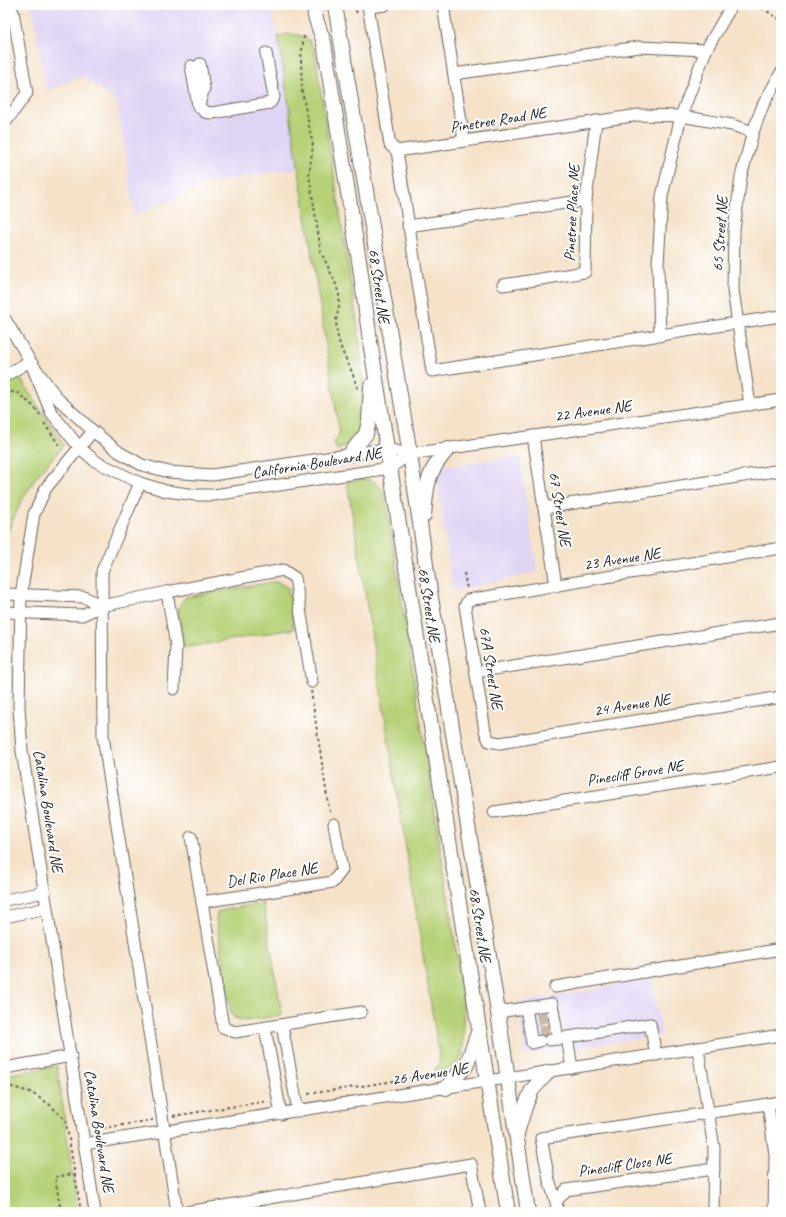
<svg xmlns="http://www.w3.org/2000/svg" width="786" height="1217" viewBox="0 0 786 1217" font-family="Caveat,sans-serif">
	<rect width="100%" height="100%" fill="#fff"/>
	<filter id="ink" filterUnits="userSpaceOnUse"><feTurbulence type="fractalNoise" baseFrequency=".025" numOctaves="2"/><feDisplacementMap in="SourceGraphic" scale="8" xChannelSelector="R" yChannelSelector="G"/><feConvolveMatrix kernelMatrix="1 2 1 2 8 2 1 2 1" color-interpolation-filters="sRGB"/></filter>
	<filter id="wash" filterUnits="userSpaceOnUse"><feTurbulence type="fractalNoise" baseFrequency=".012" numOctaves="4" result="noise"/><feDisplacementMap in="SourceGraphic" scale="16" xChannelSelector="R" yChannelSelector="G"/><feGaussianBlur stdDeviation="0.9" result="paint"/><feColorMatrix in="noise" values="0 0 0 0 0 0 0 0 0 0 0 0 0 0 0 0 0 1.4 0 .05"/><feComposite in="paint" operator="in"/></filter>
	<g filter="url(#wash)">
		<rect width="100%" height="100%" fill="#f5e2c9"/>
		<!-- built -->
		<g fill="#e0d4f4">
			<path d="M32 5H270L278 36 299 168 208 183 135 216 117 102 83 77 74 79 46 91Z"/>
			<path d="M520 456 537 572 453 591 437 479 440 467Z"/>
			<path d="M652 979 662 1035 526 1055 517 1003Z"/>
		</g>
		<!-- green -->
		<g fill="#b6d177" stroke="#69764a">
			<path d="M289 34C305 35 310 37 315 53L359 335 363 381V418L362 429 352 443 337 450 334 443 339 434V429L278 36Z"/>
			<path d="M20 378 64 445 36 477 22 500 8 531H5V385Z"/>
			<path d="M360 479C379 479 384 490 387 507L460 974C462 988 467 1050 460 1060 452 1069 444 1070 433 1072L437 1067 440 1061 347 481Z"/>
			<path d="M274 582 280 583 288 588 294 629 183 648C185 635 177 618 179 607 180 603 183 600 186 597Z"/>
			<path d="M263 903 282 1015 246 1021 234 1018 231 1013 216 920 217 913 223 910Z"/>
			<path d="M57 1066 78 1212H5V1075Z"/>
		</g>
	</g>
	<g filter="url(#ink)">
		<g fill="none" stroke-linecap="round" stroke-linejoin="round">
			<!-- minor-tunnel -->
			<g stroke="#cabaa6" stroke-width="11" stroke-dasharray="11 5.5" stroke-linecap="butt">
				<path d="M537 1019 547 1017"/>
				<path d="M539 1031 549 1030"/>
			</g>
			<defs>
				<g id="minor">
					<path d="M368 5 390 145 397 151 639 115 681 116 732 125 753 132"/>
					<path d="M443 5 464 141"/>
					<path d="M369 7 385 5"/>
					<path d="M5 10 13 12 27 93 5 123"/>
					<path d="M191 66 198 106 205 112 212 113 270 103 274 97 266 53"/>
					<path d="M454 74 639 47 706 50"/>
					<path d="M199 105 204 88 200 64"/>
					<path d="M397 151 432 371 781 316"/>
					<path d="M408 226 586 200"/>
					<path d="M503 285 585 272 586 200 596 121"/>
					<path d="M5 319 30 361 51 412 79 447 95 461 140 483 166 491 196 495H214L390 468 410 454"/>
					<path d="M660 336 658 264 662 196 681 116 706 50 732 5"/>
					<path d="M30 361 58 399 93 431 119 452 142 465 169 472 212 475 387 449 410 454 781 400"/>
					<path d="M5 376 30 361"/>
					<path d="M750 405 733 290 734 230 741 177 753 132 763 105 781 73"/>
					<path d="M93 431 46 488 34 514 21 595 19 707 22 751 95 1212"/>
					<path d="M533 436 556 586"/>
					<path d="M140 483 102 571 103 736 177 1212"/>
					<path d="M544 508 781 470"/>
					<path d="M781 548 468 600 465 606 485 731 489 741 500 743 781 697"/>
					<path d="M167 592 176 646 174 689"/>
					<path d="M5 594 84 597 102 606"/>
					<path d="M5 612 82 615 102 606 167 592 283 570 295 578 312 682"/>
					<path d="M476 672 781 623"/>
					<path d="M494 812 781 767"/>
					<path d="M334 824 342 870 333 882 202 902 223 1027 235 1032 361 1012"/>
					<path d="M191 837 202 902"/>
					<path d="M5 900 45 892"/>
					<path d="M5 917 47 908"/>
					<path d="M555 987 781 949"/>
					<path d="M526 1008 552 1004 558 1039"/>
					<path d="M498 1012 526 1008 532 1043 540 1041"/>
					<path d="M282 1025 298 1111"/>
					<path d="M265 1028 281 1114"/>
					<path d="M567 1037 572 1068"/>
					<path d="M550 1040 650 1024 656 1055"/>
					<path d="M698 1049 714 1148 713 1212"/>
					<path d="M5 1068 71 1056"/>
					<path d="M768 1104 775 1155 774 1212"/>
					<path d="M84 1144 781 1035"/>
					<path d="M556 1202 549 1180 541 1138 781 1102"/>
					<path d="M187 1212 471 1164 480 1212"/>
					<path d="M558 1212 556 1202 566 1190 714 1169"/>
				</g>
				<g id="major">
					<path d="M314 5 315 16 324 43 360 267 370 341 508 1212"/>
					<path d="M335 5 410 454 428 579 495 993 528 1212"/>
					<path d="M349 455 366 434 369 421 371 386"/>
					<path d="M424 515C427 485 426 473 448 449"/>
					<path d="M446 1088 466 1066 479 1030"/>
					<path d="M517 1133 526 1104 532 1090 548 1072"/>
				</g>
			</defs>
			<!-- minor casing -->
			<use href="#minor" stroke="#686159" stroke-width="13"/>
			<!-- major casing -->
			<use href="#major" stroke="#686159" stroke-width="16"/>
			<!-- path -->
			<g stroke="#686159" stroke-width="2" stroke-dasharray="3 3" stroke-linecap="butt">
				<path d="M353 5 358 15"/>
				<path d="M757 5 781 20"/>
				<path d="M273 6 277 8 288 5"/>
				<path d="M304 36 301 58 302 91 313 146 309 174 321 252 335 282 339 294V306L336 321 337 334 342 351 352 372 358 390"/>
				<path d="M5 391 18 393 34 407 40 415"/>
				<path d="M44 423 59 445"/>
				<path d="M464 573 467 589"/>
				<path d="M311 691 328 803 331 815"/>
				<path d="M5 1085 30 1092 49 1104 66 1121 81 1212"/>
				<path d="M308 1094 441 1074"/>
				<path d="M173 1116 268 1101"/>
				<path d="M98 1125 104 1128 153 1120"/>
				<path d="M61 1212 55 1177 74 1174"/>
			</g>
			<!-- minor -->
			<use href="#minor" stroke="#fff" stroke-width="11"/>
			<!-- major -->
			<use href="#major" stroke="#fff" stroke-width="14"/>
		</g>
	</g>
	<g text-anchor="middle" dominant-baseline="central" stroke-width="4" stroke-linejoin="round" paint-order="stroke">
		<!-- street labels -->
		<g font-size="16" fill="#1c1c1c" stroke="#fff">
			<text transform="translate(498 120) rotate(-9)">Pinetree Road NE</text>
			<text transform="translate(572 213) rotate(-87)">Pinetree Place NE</text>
			<text transform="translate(720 234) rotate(-86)">65 Street NE</text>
			<text transform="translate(379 286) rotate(82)">68 Street NE</text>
			<text transform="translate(593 411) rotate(-8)">22 Avenue NE</text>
			<text transform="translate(317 463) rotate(-9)">California Boulevard NE</text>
			<text transform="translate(560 509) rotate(81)">67 Street NE</text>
			<text transform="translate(622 559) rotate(-9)">23 Avenue NE</text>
			<text transform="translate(429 605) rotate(81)">68 Street NE</text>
			<text transform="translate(491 668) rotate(81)">67A Street NE</text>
			<text transform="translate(632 705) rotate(-9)">24 Avenue NE</text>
			<text transform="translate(635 773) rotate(-9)">Pinecliff Grove NE</text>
			<text transform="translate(48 811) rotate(81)">Catalina Boulevard NE</text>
			<text transform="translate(272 875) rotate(-9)">Del Rio Place NE</text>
			<text transform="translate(480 925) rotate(81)">68 Street NE</text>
			<text transform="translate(430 1074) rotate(-9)">26 Avenue NE</text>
			<text transform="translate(99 1131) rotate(81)">Catalina Boulevard NE</text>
			<text transform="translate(625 1165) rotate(-8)">Pinecliff Close NE</text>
		</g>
	</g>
	<!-- margin -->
	<rect width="786" height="1217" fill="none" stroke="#fff" stroke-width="20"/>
</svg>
